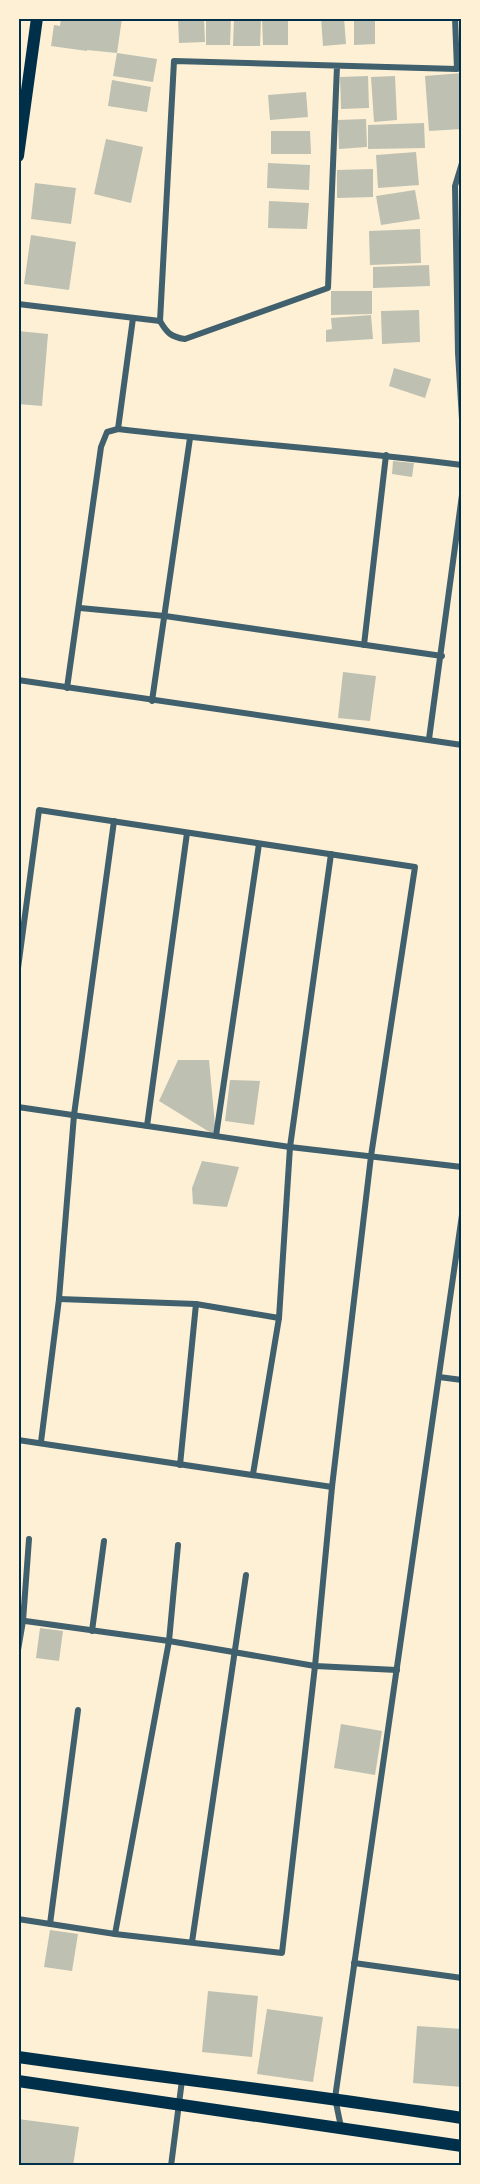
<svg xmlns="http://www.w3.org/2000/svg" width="480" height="2184" viewBox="0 0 480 2184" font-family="'DM Sans',sans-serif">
	<rect width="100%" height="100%" fill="#fdf0d5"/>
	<!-- building -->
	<g fill="#bec0b2">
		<path d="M61 18H122L117 53 157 59 153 82 113 76 117 53 87 50V51L51 46 54 25 60 26Z"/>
		<path d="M178 18H204L205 42 179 43Z"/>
		<path d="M206 18H231L230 45H206Z"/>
		<path d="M234 18H261L260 46H233Z"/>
		<path d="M262 18H288V45H263Z"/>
		<path d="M321 18H344L346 44 323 46Z"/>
		<path d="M354 18H375V44L354 45Z"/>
		<path d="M462 73V129L429 131 425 76Z"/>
		<path d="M368 76 369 108 341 109 340 77Z"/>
		<path d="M395 76 397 120 374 122 371 77Z"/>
		<path d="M112 80 151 87 147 112 108 106Z"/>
		<path d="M306 92 308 117 270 120 268 95Z"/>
		<path d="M366 119 367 147 339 149 338 120Z"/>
		<path d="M424 123 425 148 368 149V125Z"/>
		<path d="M271 131H310L311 154H271Z"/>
		<path d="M106 139 143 147 131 203 94 194Z"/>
		<path d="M416 152 419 185 378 188 376 155Z"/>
		<path d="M268 163 310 165 309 190 267 188Z"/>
		<path d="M373 169V197L337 198V170Z"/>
		<path d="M35 183 76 188 71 224 31 219Z"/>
		<path d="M415 190 420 219 381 225 376 196Z"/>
		<path d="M269 201 309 203 307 229 268 228Z"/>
		<path d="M420 229 421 263 370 265 369 231Z"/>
		<path d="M31 235 76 242 69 290 24 284Z"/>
		<path d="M429 265 430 286 373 288V267Z"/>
		<path d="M331 291H372V314L331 315Z"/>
		<path d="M419 310 420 342 382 344 381 311Z"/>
		<path d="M371 315 373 339 326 342V330L332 329 331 318Z"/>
		<path d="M18 331 48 334 42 406 18 404Z"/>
		<path d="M394 368 431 379 425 398 389 386Z"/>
		<path d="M393 461 414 463 412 477 392 474Z"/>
		<path d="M343 672 376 676 370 721 338 718Z"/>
		<path d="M178 1060H209L216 1136 159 1101Z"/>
		<path d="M230 1080 260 1081 254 1125 225 1121Z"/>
		<path d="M202 1161 239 1167 227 1207 193 1204 192 1188Z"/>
		<path d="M40 1628 63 1631 59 1661 36 1658Z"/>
		<path d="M341 1724 382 1731 375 1775 334 1768Z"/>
		<path d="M50 1930 78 1934 72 1971 44 1967Z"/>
		<path d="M208 1991 258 1996 252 2057 202 2052Z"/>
		<path d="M267 2009 323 2017 313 2082 257 2074Z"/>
		<path d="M417 2026 462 2029V2087L413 2083Z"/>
		<path d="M18 2119 79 2127 73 2166H18Z"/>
	</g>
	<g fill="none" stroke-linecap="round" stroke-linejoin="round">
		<!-- minor -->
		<g stroke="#3f606c" stroke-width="6">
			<path d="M337 66 328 288 185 339C171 337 167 333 160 321L174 61 457 69 455 18"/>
			<path d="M462 163 455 186 458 353 462 419"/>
			<path d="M18 304 160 321"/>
			<path d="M118 429 133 318"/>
			<path d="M80 608 165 616 442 656"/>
			<path d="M364 645 386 455"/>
			<path d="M18 680 462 745"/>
			<path d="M67 688 101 447 107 432 118 429C233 443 348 450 462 465"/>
			<path d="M152 701 190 438"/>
			<path d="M429 739 462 495"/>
			<path d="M18 968 39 810 415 867 371 1156 332 1487 315 1666 282 1953 115 1934 18 1919"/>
			<path d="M18 1107 290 1147 462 1167"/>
			<path d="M147 1126 187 833"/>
			<path d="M216 1136 259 844"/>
			<path d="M59 1299 196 1304 279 1318"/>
			<path d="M439 1377 462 1380"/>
			<path d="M18 1440 332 1487"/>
			<path d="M41 1442 59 1299 74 1115 114 821"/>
			<path d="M180 1465 196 1304"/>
			<path d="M253 1474 279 1318 290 1147 331 854"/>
			<path d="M18 1620 169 1641 315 1666 397 1670"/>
			<path d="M92 1631 104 1541"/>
			<path d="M18 1650 23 1621 29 1539"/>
			<path d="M50 1924 78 1710"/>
			<path d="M115 1934 169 1641 178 1545"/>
			<path d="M192 1942 246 1575"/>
			<path d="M354 1963 462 1978"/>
			<path d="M341 2127 335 2098 462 1215"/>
			<path d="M171 2166 182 2080"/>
		</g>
		<!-- secondary -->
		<g stroke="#003049" stroke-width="12">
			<path d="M18 156 37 18"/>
			<path d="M18 2057C166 2078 314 2095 462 2118"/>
			<path d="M18 2081 462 2146"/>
		</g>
	</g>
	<!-- border -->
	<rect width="480" height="2184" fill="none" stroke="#fdf0d5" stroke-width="39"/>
	<rect x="20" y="20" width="440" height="2144" fill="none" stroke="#003049" stroke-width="2"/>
</svg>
